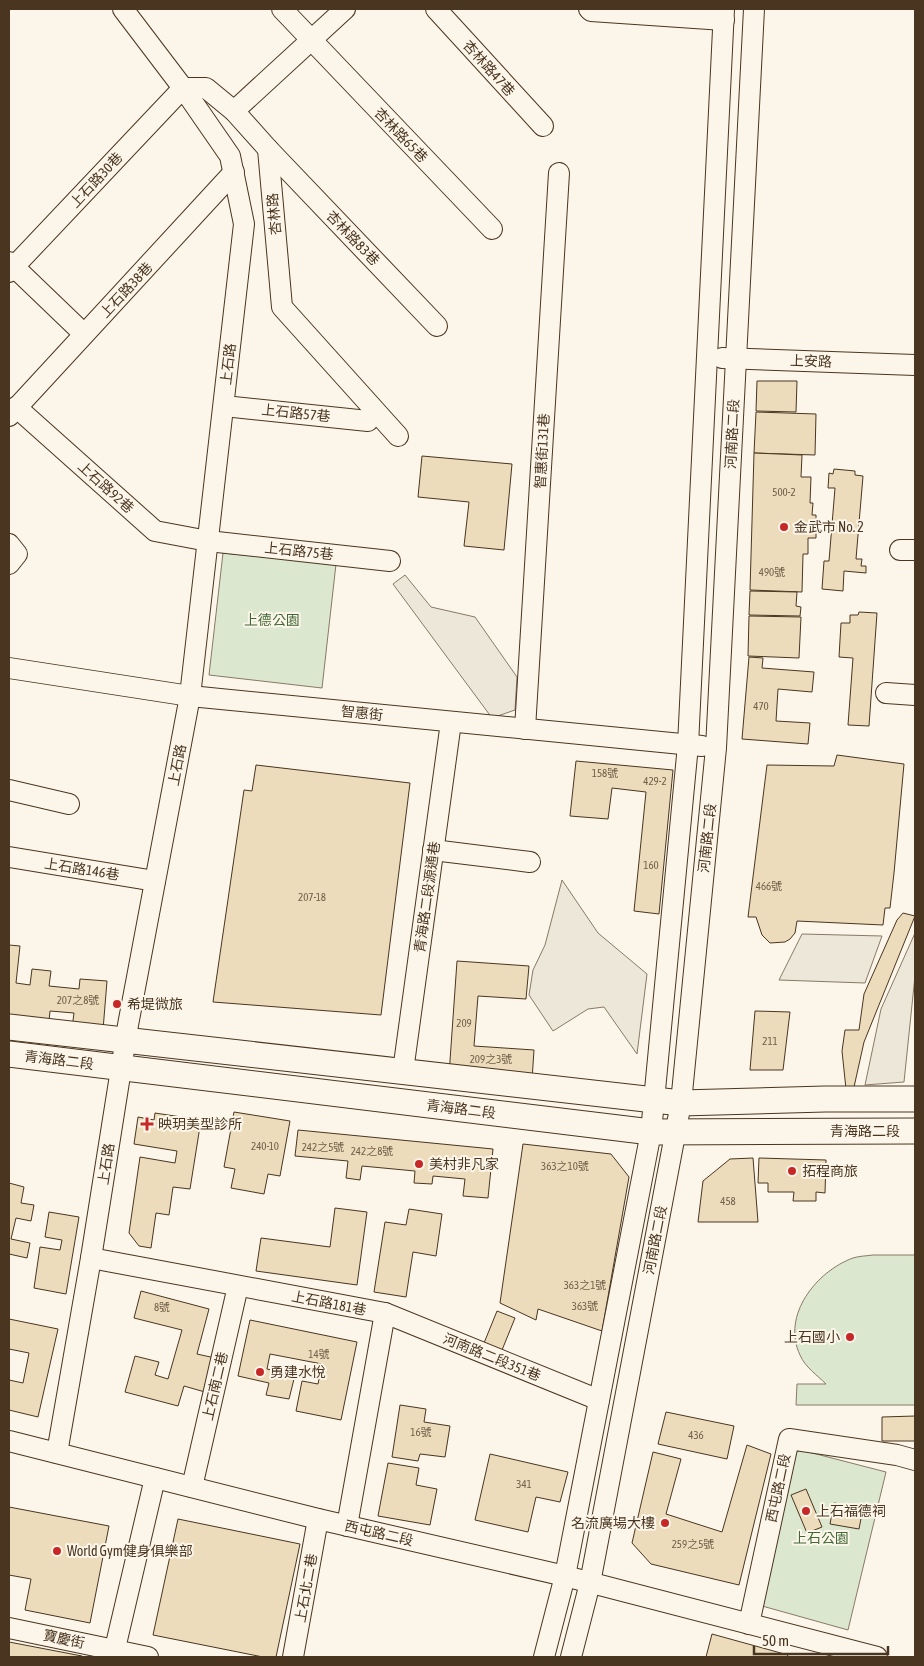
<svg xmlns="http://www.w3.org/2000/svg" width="924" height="1666" viewBox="0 0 924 1666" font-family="'Asap Condensed','Noto Sans TC',sans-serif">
	<rect width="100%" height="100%" fill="#fbf6e9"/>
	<!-- green -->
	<g fill="#dce7d0" stroke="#887966">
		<path d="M223 553 336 564 322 688 209 675Z"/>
		<path d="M873 1255H915V1405H796L797 1384H826C817 1375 805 1367 800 1355 781 1315 817 1271 853 1258 859 1256 866 1256 873 1255Z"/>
		<path d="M793 1448 886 1472 848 1630 755 1604Z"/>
	</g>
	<!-- parking -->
	<g fill="#ede7d9" stroke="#887966">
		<path d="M405 575 431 607 475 617 517 677 515 710 492 718 393 584Z"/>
		<path d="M562 880 598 933 647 974 637 1054 604 1007 588 1009 553 1031 529 995 533 970 545 945Z"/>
		<path d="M915 933V976L904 1082 865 1085 881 1009Z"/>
		<path d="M802 934 882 936 865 983 779 980Z"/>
	</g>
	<!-- building -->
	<g fill="#ecdcbc" stroke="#4a3520">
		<path d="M757 381H797L796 412 756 411Z"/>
		<path d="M756 412 816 414 815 455 754 453Z"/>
		<path d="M754 453 802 455 801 477H811L810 503H813L812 515H816V538H808V554H803L802 592 750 590Z"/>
		<path d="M422 456 512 464 504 550 464 546 469 502 418 497Z"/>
		<path d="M834 469 855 471V475L863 476 856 559H862L861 566H866V573L844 571 843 591 822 589 824 561H829L835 488H828L829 473 833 474Z"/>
		<path d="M750 591 797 592 796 606 801 607 800 616 749 615Z"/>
		<path d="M859 612 877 613 869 726 848 725 853 658 839 657 841 623H850V615H858Z"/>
		<path d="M749 616 801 617 799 658 748 656Z"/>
		<path d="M749 657 763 658 762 668 814 672 812 692 778 689 776 721 810 723 808 744 742 739Z"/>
		<path d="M837 755 904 764 894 873 890 908H885L883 925 797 921 795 933 790 939 785 942 770 943 762 935 756 917H748L767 765 834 766Z"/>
		<path d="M576 761 673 770 659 914 634 911 646 792 612 788 608 819 570 816Z"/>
		<path d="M256 765 410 783 381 1015 213 1002 244 790 252 791Z"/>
		<path d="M903 913 915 916 864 1042 854 1087 846 1089 842 1051 845 1030H859L864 994 897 920Z"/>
		<path d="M9 945 20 946 16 983 30 985 32 969 51 971 49 986 79 989 80 979 107 981 103 1030 72 1028 74 1013 50 1011 49 1021 9 1017Z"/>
		<path d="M457 961 529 966 526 999 478 996 474 1046 534 1050 532 1080 449 1075Z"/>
		<path d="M755 1011 790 1012 783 1070H750Z"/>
		<path d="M234 1112 290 1121 280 1176 268 1174 264 1194 231 1188 235 1169 224 1167Z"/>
		<path d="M155 1113 201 1120 190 1189 173 1187 169 1215 156 1213 151 1248 139 1246 129 1233 140 1157 175 1163 177 1151 134 1144 138 1117 154 1120Z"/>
		<path d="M298 1130 493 1149 488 1198 463 1196 465 1179 433 1176 432 1184 414 1183 415 1171 362 1166 360 1180 346 1178 348 1161 295 1156Z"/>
		<path d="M523 1144 611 1154 629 1177 602 1331 538 1309 536 1320 500 1303Z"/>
		<path d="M753 1158 758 1222H698L703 1181 730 1159Z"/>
		<path d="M759 1158 826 1160 825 1193 816 1192V1201H793L794 1192H768V1183H758Z"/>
		<path d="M9 1183 24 1187 21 1203 34 1205 31 1221 16 1218 11 1239 30 1243 27 1258 9 1254V1256Z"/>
		<path d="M335 1208 367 1212 357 1285 256 1271 261 1238 330 1247Z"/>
		<path d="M409 1209 442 1214 436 1256 413 1252 406 1297 374 1292 385 1222 406 1225Z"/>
		<path d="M49 1212 79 1217 66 1294 34 1288 40 1247 60 1250 62 1240 45 1237Z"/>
		<path d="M141 1291 209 1309 197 1354 215 1358 205 1392 184 1386 178 1406 125 1392 135 1356 159 1362 155 1375 168 1379 182 1330 134 1318Z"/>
		<path d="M497 1311 515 1318 500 1355 482 1348Z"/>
		<path d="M9 1319 58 1329 38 1417 9 1410V1380L23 1383 29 1353 9 1349Z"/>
		<path d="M250 1320 357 1342 341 1420 296 1411 302 1381 318 1384 322 1364 270 1354 267 1369 295 1375 289 1399 266 1395 269 1383 238 1376Z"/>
		<path d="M400 1405 426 1409 424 1422 450 1426 445 1457 420 1454 418 1461 392 1457Z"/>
		<path d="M666 1412 734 1426 727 1459 658 1444Z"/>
		<path d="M915 1416V1441H882V1417Z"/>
		<path d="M747 1445 771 1454 739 1585 651 1564 632 1543 653 1452 681 1459 666 1514 722 1532Z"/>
		<path d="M490 1454 568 1472 560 1502 536 1497 528 1532 475 1520Z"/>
		<path d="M388 1463 419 1468 416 1485 437 1489 430 1525 378 1516Z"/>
		<path d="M806 1489 822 1527 807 1533 791 1495Z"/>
		<path d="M834 1503 863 1508 859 1529 830 1524Z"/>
		<path d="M9 1507 109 1526 90 1623 25 1610 31 1579 9 1575Z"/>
		<path d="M178 1519 300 1544 276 1657H263L153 1635Z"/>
		<path d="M712 1634 788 1655 787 1657H706Z"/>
		<path d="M9 1642 82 1656V1657H9Z"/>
	</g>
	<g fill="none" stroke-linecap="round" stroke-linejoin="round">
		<defs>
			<g id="minor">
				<path d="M282 9 492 229"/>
				<path d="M436 9 543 126"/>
				<path d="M589 9 591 11 724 20"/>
				<path d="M234 111 345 9"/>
				<path d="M268 149 282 307 398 436"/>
				<path d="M9 262 84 334"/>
				<path d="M9 272 183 88H206L234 111 268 149 437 326"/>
				<path d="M722 358 915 365"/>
				<path d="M224 406 368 421"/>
				<path d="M16 407 155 531 208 541 390 561"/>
				<path d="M9 416 234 172"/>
				<path d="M9 544 17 554 9 564"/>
				<path d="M900 550H915"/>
				<path d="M9 668 190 696 702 746"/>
				<path d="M886 693 915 695"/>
				<path d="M525 729 559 173"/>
				<path d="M9 790 69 804"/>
				<path d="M433 850 530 862"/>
				<path d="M9 857 155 881"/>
				<path d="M403 1071 451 722"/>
				<path d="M91 1258 385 1313 599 1400"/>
				<path d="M9 1441 318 1519 565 1576 877 1657"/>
				<path d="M57 1453 91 1258 128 1025 190 696 244 224 230 156 183 88 123 9"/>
				<path d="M192 1487 238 1286"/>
				<path d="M347 1526 385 1313"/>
				<path d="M749 1624 789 1439 897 1455 915 1460"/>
				<path d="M9 1628 148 1657"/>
				<path d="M113 1657 155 1478"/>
				<path d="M293 1657 318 1519"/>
				<path d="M544 1657 565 1576 651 1132 688 745 724 9"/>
				<path d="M571 1657 590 1583 681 1103 716 748 754 9"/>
			</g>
			<g id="major">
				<path d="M9 1027 681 1103 825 1099H915"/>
				<path d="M9 1054 651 1132 915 1131"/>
			</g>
		</defs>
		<!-- minor casing -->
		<use href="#minor" stroke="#4a3520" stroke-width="22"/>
		<!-- major casing -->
		<use href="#major" stroke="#4a3520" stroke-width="27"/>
		<!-- minor -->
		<use href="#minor" stroke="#fbf6e9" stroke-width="20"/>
		<!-- major -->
		<use href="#major" stroke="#fbf6e9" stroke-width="25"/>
	</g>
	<!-- markers -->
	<g fill="#c62828" stroke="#fbf6e9" stroke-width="2">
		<circle cx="784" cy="527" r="5"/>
		<circle cx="117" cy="1004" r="5"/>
		<path d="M144.5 1116.5h5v5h5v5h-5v5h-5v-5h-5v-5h5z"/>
		<circle cx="419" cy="1164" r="5"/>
		<circle cx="792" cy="1171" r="5"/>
		<circle cx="850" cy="1337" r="5"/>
		<circle cx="260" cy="1372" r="5"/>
		<circle cx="806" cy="1511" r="5"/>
		<circle cx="665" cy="1523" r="5"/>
		<circle cx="57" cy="1551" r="5"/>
	</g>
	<g text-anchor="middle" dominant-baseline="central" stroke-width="4" stroke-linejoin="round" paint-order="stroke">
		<!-- number labels -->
		<g font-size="11" fill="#725f47">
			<text x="784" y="492">500-2</text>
			<text x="772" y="572">490號</text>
			<text x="761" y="706">470</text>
			<text x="605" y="773">158號</text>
			<text x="655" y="781">429-2</text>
			<text x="651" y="865">160</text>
			<text x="769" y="886">466號</text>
			<text x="312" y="897">207-18</text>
			<text x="78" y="1000">207之8號</text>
			<text x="464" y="1023">209</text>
			<text x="770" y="1041">211</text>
			<text x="491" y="1059">209之3號</text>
			<text x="265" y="1146">240-10</text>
			<text x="323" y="1147">242之5號</text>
			<text x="372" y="1151">242之8號</text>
			<text x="565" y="1166">363之10號</text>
			<text x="728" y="1201">458</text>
			<text x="585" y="1285">363之1號</text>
			<text x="585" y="1306">363號</text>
			<text x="162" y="1307">8號</text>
			<text x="319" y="1354">14號</text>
			<text x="421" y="1432">16號</text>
			<text x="696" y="1435">436</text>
			<text x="524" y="1484">341</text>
			<text x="693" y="1544">259之5號</text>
		</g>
		<!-- street labels -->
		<g font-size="14" fill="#4a3520" stroke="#fbf6e9">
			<text transform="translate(489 68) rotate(48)">杏林路47巷</text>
			<text transform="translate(401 135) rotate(46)">杏林路65巷</text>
			<text transform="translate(96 180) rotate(-47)">上石路30巷</text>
			<text transform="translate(274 214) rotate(-95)">杏林路</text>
			<text transform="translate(353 238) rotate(46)">杏林路83巷</text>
			<text transform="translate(126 290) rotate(-47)">上石路38巷</text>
			<text transform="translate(811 361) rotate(2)">上安路</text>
			<text transform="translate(228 364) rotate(-83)">上石路</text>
			<text transform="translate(296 413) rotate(6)">上石路57巷</text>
			<text transform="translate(732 434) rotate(-87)">河南路二段</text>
			<text transform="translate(542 451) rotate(-87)">智惠街131巷</text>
			<text transform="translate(106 487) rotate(42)">上石路92巷</text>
			<text transform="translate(299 551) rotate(6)">上石路75巷</text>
			<text transform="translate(362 713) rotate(6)">智惠街</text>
			<text transform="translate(177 765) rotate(-79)">上石路</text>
			<text transform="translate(707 838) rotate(-84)">河南路二段</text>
			<text transform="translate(82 869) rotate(9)">上石路146巷</text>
			<text transform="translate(427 897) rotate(-82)">青海路二段源通巷</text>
			<text transform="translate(59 1060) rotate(7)">青海路二段</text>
			<text transform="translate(461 1109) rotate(7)">青海路二段</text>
			<text x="865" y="1131">青海路二段</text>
			<text transform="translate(106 1164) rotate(-81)">上石路</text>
			<text transform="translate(655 1240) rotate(-79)">河南路二段</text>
			<text transform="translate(329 1303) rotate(11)">上石路181巷</text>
			<text transform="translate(492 1357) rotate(22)">河南路二段351巷</text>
			<text transform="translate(215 1386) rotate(-77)">上石南二巷</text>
			<text transform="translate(778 1488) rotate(-78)">西屯路二段</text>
			<text transform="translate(379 1533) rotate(13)">西屯路二段</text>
			<text transform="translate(306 1588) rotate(-80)">上石北二巷</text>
			<text transform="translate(64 1639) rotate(12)">寶慶街</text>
		</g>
		<!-- poi labels -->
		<g font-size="14" fill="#4a3520" stroke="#fbf6e9" text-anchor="start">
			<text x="794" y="527">金武市 No. 2</text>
			<text x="127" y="1004">希堤微旅</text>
			<text x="158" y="1124">映玥美型診所</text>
			<text x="429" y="1164">美村非凡家</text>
			<text x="802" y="1171">拓程商旅</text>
			<text x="840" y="1337" text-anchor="end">上石國小</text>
			<text x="270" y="1372">勇建水悅</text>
			<text x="816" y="1511">上石福德祠</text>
			<text x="655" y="1523" text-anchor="end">名流廣場大樓</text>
			<text x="67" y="1551">World Gym健身俱樂部</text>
		</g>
		<!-- park labels -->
		<g font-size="14" fill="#436837" stroke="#fbf6e9">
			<text x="272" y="620">上德公園</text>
			<text x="821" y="1538">上石公園</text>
		</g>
	</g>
	<!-- border -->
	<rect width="924" height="1666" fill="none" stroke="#4a3520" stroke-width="20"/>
	<!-- scale -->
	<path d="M754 1646v8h134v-8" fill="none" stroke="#4a3520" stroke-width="2.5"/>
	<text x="762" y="1646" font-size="15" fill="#4a3520" stroke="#fbf6e9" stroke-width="4" paint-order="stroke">50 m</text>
</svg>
